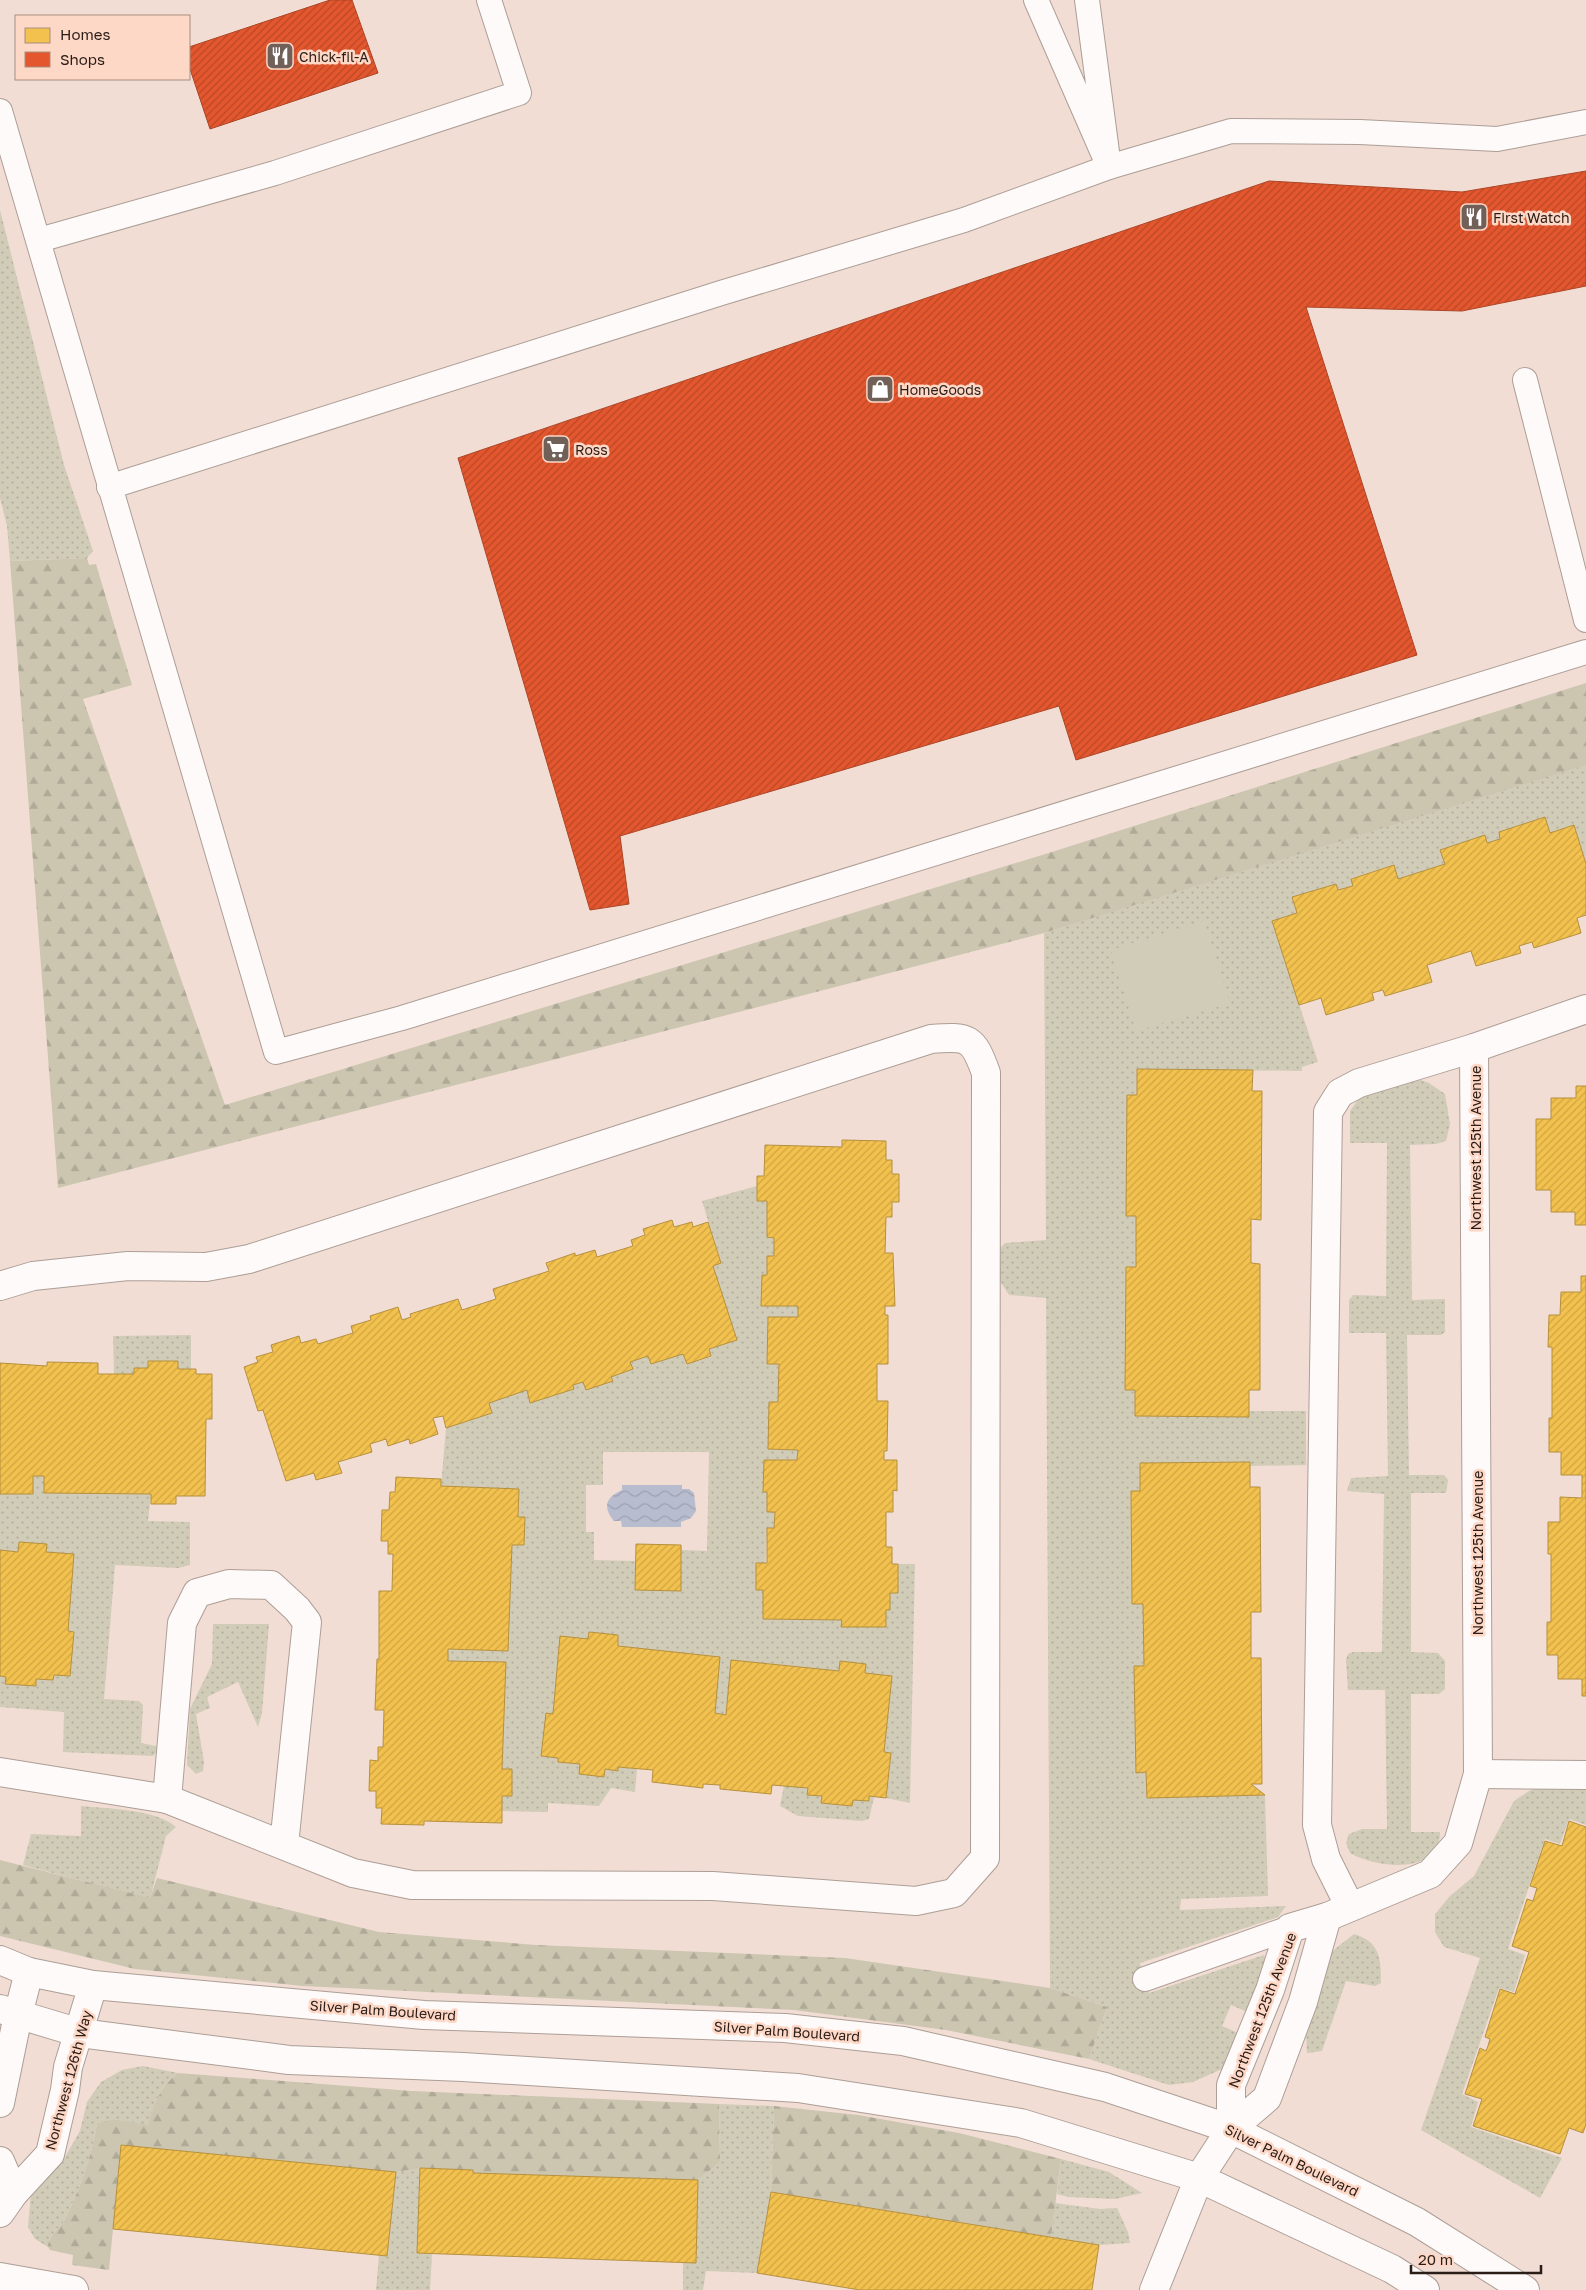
<svg xmlns="http://www.w3.org/2000/svg" width="1586" height="2290" viewBox="0 0 1586 2290" font-family="'Golos Text',sans-serif">
	<defs>
		<pattern id="grass-dots" width="8" height="8" patternUnits="userSpaceOnUse" patternTransform="scale(1.25)"><rect width="8" height="8" fill="#d1ccb8"/><path d="M2 2h.1M6 6h.1" fill="none" stroke="#b4af9d" stroke-width="1.8" stroke-linecap="round"/></pattern>
		<pattern id="forest-firs" width="22" height="20" patternUnits="userSpaceOnUse" patternTransform="scale(1.25)"><rect width="22" height="20" fill="#ccc6b0"/><path d="M5 1l3.5 6h-7zM16 11l3.5 6h-7z" fill="#afaa97"/></pattern>
		<pattern id="water-waves" width="16" height="10" patternUnits="userSpaceOnUse" patternTransform="scale(1.25)"><rect width="16" height="10" fill="#b8bccf"/><path d="M0 5q4-4 8 0t8 0" fill="none" stroke="#9ea1b1"/></pattern>
		<pattern id="homes-hatch" width="6" height="6" patternUnits="userSpaceOnUse" patternTransform="scale(1.25)"><rect width="6" height="6" fill="#f2c14e"/><path d="M-1 1l2-2M0 6l6-6M5 7l2-2" fill="none" stroke="#d0a543"/></pattern>
		<pattern id="shops-hatch" width="6" height="6" patternUnits="userSpaceOnUse" patternTransform="scale(1.25)"><rect width="6" height="6" fill="#e4572e"/><path d="M-1 1l2-2M0 6l6-6M5 7l2-2" fill="none" stroke="#b94726"/></pattern>
	</defs>
	<rect width="100%" height="100%" fill="#f1ddd4"/>
	<!-- grass -->
	<g fill="url(#grass-dots)" fill-rule="evenodd">
		<path d="M0 210 64 465 93 551 87 558 10 561 7 526 0 498Z"/>
		<path d="M1586 760V864L1574 825 1550 833 1544 817 1499 832 1500 839 1487 843 1485 835 1440 850 1445 864 1398 879 1393 865 1351 878 1353 886 1338 890 1336 884 1292 897 1297 913 1272 921 1318 1062 1302 1067V1071L1137 1069 1136 1267H1126L1125 1390H1135V1416L1248 1417 1249 1411H1306V1465L1250 1466V1462L1140 1463V1491H1131L1132 1603 1143 1604 1144 1666 1136 1773 1146 1772 1147 1797 1265 1795 1268 1896 1181 1899 1180 1910 1286 1906 1278 1917 1140 1963 1149 1993 1264 1955 1267 1965 1251 2009 1245 2011 1231 2005 1222 2026 1238 2033 1222 2069 1193 2082 1169 2085 1089 2059 1107 2007 1050 1988 1046 1298 1009 1295 998 1278V1250L1005 1243 1046 1240 1044 933Z"/>
		<path d="M1410 1076 1429 1083 1445 1094 1450 1124 1446 1141 1436 1144 1410 1145 1412 1300 1445 1299V1332L1441 1335H1407L1409 1475H1444L1448 1480 1446 1493H1411V1652L1438 1653 1445 1661V1689L1439 1694H1411V1832H1440C1440 1876 1376 1868 1350 1853L1346 1843 1349 1834 1362 1829H1387L1385 1690H1348L1346 1660 1348 1654 1353 1652H1382L1384 1494 1347 1491 1351 1478 1388 1476 1386 1333H1349V1300L1353 1295 1386 1296 1387 1143H1350V1111L1364 1091Z"/>
		<path d="M757 1186V1201H767V1237L774 1238V1256H767V1275H762L798 1306V1317H768L767 1363 779 1364 778 1402H769L768 1449 798 1450 797 1460 767 1492V1512H775L774 1528H767L763 1619 842 1620 890 1610V1593H898V1564H915L910 1803 886 1798 891 1753 884 1752 891 1676 865 1673 866 1664 840 1662 839 1671 732 1660 726 1715 715 1713 720 1657 618 1646V1635L589 1632 588 1639 560 1636 553 1714 558 1762 580 1764 579 1774 604 1777 605 1769 617 1771 618 1767 637 1769 635 1792 611 1788 599 1806 548 1803V1812L502 1811V1796H512V1770L502 1769 506 1662 448 1661V1649L508 1651 512 1545H524L518 1517 519 1489 441 1486 446 1428 492 1413 489 1403 527 1390 530 1402 574 1389 573 1385 583 1382 586 1389 613 1381 611 1377 632 1369 630 1362 648 1356 651 1364 683 1354 687 1364 711 1357 709 1349 736 1340 713 1266 721 1262 702 1201ZM603 1452H709L707 1551 682 1550 681 1545 636 1544V1561L594 1560V1532H586V1485H603Z"/>
		<path d="M191 1335V1369H178L148 1361V1368H134V1374H114L113 1336Z"/>
		<path d="M33 1476H44V1493L151 1494 148 1521 190 1522V1565L178 1568 115 1565 104 1699 139 1701 143 1705 141 1743 156 1746 158 1751 153 1756 63 1752 64 1712 0 1707V1676L6 1677 5 1683 36 1679 53 1680 54 1675 70 1676 74 1632 68 1631 74 1554 46 1552 47 1544 19 1542 18 1552 0 1550V1494H32Z"/>
		<path d="M213 1624H269L262 1713 258 1727 238 1682 207 1697 210 1708 196 1714 204 1762 203 1771 196 1774 187 1765 190 1709 212 1664Z"/>
		<path d="M1586 1781V1825L1569 1819 1560 1844 1545 1839 1508 1949 1525 1955 1514 1992 1499 1988 1462 2094 1478 2102 1471 2127 1562 2158 1540 2198 1421 2130 1480 1958 1444 1947 1435 1932V1914L1450 1896 1474 1876 1514 1801 1529 1791 1554 1782Z"/>
		<path d="M784 1786 808 1788 807 1795 822 1796 821 1802 852 1806 853 1800 868 1801 869 1796 874 1797 869 1819 862 1821 798 1816 780 1806Z"/>
		<path d="M81 1806C109 1809 156 1809 176 1827L166 1836 150 1899 23 1865 31 1834 81 1836Z"/>
		<path d="M1354 1934C1380 1942 1381 1958 1381 1983L1375 1986 1346 1981 1322 2051 1307 2053 1306 2029 1330 1953Z"/>
		<path d="M143 2066 178 2073C160 2087 154 2104 148 2126L113 2119 97 2123C92 2156 80 2189 65 2219 60 2229 48 2234 48 2247L35 2239 28 2227 31 2193 62 2162 80 2131 87 2102 101 2082 122 2070Z"/>
		<path d="M719 2104 774 2106 771 2192 757 2273 706 2271 703 2290H683V2262H696L698 2180 720 2162Z"/>
		<path d="M1061 2159 1109 2172 1142 2193 1115 2199 1068 2197 1057 2194Z"/>
		<path d="M420 2168 417 2253 432 2254 430 2290H376L379 2255 387 2256 396 2172Z"/>
		<path d="M1055 2203 1100 2209 1117 2208 1128 2232 1130 2243 1099 2245 1051 2237Z"/>
	</g>
	<!-- forest -->
	<g fill="url(#forest-firs)">
		<path d="M87 558 89 565 96 564 132 685 83 699 225 1105 1055 851 1586 683V765L1044 933 58 1188 10 561Z"/>
		<path d="M0 1860 150 1898 157 1878 379 1932 536 1945 845 1958 1050 1988 1107 2007 1089 2059 946 2030 794 2010 303 1986 135 1969 0 1936Z"/>
		<path d="M178 2073 412 2091 719 2104 720 2162 698 2180 473 2173V2170L421 2168 396 2172 121 2145 109 2270 72 2265 73 2255 50 2250 48 2247C48 2235 60 2229 65 2219 80 2189 92 2156 97 2123L113 2119 148 2125C154 2104 160 2087 178 2073Z"/>
		<path d="M774 2106 858 2115 959 2133 1061 2159 1051 2237 771 2192Z"/>
	</g>
	<!-- garden -->
	<path fill="#d1ccb8" d="M1204 921 1230 1003 1136 1031 1111 950Z"/>
	<!-- water -->
	<path fill="url(#water-waves)" d="M622 1485H682V1489H689L694 1493 696 1511 691 1518 681 1522V1527H622L621 1521H614C602 1507 606 1497 622 1490Z"/>
	<!-- homes -->
	<g fill="url(#homes-hatch)" stroke="#b6903d">
		<path d="M1545 817 1550 833 1574 825 1586 864V915L1577 918 1581 933 1534 948 1532 942 1519 946 1521 953 1476 966 1471 951 1427 965 1432 982 1385 996 1383 990 1372 993 1374 1000 1326 1015 1321 998 1299 1005 1272 921 1297 913 1292 897 1336 884 1338 890 1353 886 1351 879 1394 865 1398 879 1445 864 1440 850 1485 835 1487 843 1500 839 1499 832Z"/>
		<path d="M1137 1069 1253 1070 1252 1091H1262L1261 1220 1251 1219V1263L1260 1264V1390H1249V1417L1135 1416V1390H1125L1126 1267H1136V1216H1126L1127 1095H1137Z"/>
		<path d="M1576 1086H1586V1225H1575V1212H1551V1190H1536V1119H1551V1098H1576Z"/>
		<path d="M842 1140 886 1141V1160H892V1174H899V1202H892V1217H886L885 1253H893L895 1306H885V1315H888V1364H877V1401H888L887 1451H884V1460H897V1491L893 1490V1512H886V1547H892V1564H898V1593H890V1610H886V1627H841L842 1620 763 1619V1590H756V1563H767V1528H774L775 1512H767V1492H763L764 1460H797L798 1450 768 1449 769 1402H778L779 1364H767L768 1317H798V1306H761L762 1275H767V1256H774V1238L767 1237V1201H757V1176H764L765 1145 842 1147Z"/>
		<path d="M672 1220 674 1227 692 1222 693 1227 708 1222 721 1263 713 1266 737 1340 709 1349 711 1356 687 1364 683 1354 651 1364 648 1356 630 1362 633 1369 611 1377 613 1381 586 1390 583 1382 573 1385 574 1389 530 1403 527 1390 489 1403 492 1413 446 1428 443 1416 433 1418 438 1434 410 1444 409 1439 388 1446 386 1439 370 1444 372 1452 338 1462 342 1473 316 1480 314 1473 286 1481 263 1410 258 1411 244 1367 258 1362 256 1357 273 1352 271 1345 299 1336 301 1343 316 1339 318 1344 353 1333 351 1326 371 1320 370 1316 398 1307 402 1320 411 1317 410 1314 458 1299 462 1310 496 1299 493 1289 549 1271 546 1263 575 1253V1256L595 1250 597 1257 633 1246 631 1240 645 1235 643 1229Z"/>
		<path d="M1581 1276H1586V1696H1582V1679H1558V1655H1547V1622H1551V1554H1548V1522H1560V1497L1582 1498V1475H1561V1452H1549V1418H1552V1347H1548L1549 1315H1560L1561 1292H1581Z"/>
		<path d="M148 1361H178V1369H196V1374H212V1419H206L205 1496H176V1504H151V1494L44 1493V1476H33V1494H0V1363L47 1366V1362L98 1363V1374H134V1368H148Z"/>
		<path d="M1250 1462V1487H1260L1261 1612H1251V1658H1261L1262 1784H1251L1265 1795 1147 1798 1146 1772 1136 1773 1134 1666H1144L1143 1604H1132L1131 1491H1140V1463Z"/>
		<path d="M396 1477 441 1479V1486L519 1489 518 1517H525L524 1545H512L508 1651 448 1649V1661L506 1662 502 1769H512V1796H502V1823L424 1821V1825L381 1824 382 1808H376V1791H369L370 1760 378 1761V1747H383L384 1710H375L377 1659H379V1591H392L393 1554H388V1541H381L382 1510H389L390 1492H395Z"/>
		<path d="M19 1542 47 1544 46 1552 74 1554 68 1631 74 1632 70 1676 54 1675 53 1680 36 1679V1686L5 1684 6 1677 0 1676V1550L18 1552Z"/>
		<path d="M636 1544 681 1545V1591L635 1590Z"/>
		<path d="M589 1632 618 1635V1646L720 1657 715 1713 726 1715 731 1660 839 1671 840 1661 866 1664 865 1673 892 1676 884 1752 891 1753 886 1798 869 1796V1801L853 1800 852 1806 821 1803 822 1796 807 1795 808 1788 772 1785 771 1794 720 1789V1785L703 1784V1788L652 1782 653 1770 618 1767V1771L605 1769 604 1777 579 1774 580 1764 558 1762V1758L541 1756 546 1713 553 1714 560 1636 588 1639Z"/>
		<path d="M1569 1821 1586 1827V2124L1583 2133 1569 2128 1560 2154 1473 2126 1482 2099 1465 2094 1480 2048 1486 2051 1488 2046 1490 2039 1485 2037 1500 1989 1515 1994 1529 1952 1512 1946 1527 1899 1533 1901 1537 1888 1530 1886 1545 1841 1562 1846Z"/>
		<path d="M121 2145 396 2172 387 2256 113 2229Z"/>
		<path d="M420 2168 473 2170V2173L698 2180 696 2263 417 2253Z"/>
		<path d="M771 2192 1099 2245 1092 2290H860L757 2273Z"/>
	</g>
	<!-- shops -->
	<g fill="url(#shops-hatch)" stroke="#ac4527">
		<path d="M330 0H352L378 73 210 129 189 66V47Z"/>
		<path d="M1586 171V286L1462 311 1306 307 1417 655 1076 760 1059 706 620 836 629 904 590 910 458 458 1269 181 1462 192Z"/>
	</g>
	<g fill="none" stroke-linecap="round" stroke-linejoin="round">
		<defs>
			<g id="lane">
				<path d="M1036 0 1109 167 1087 0"/>
				<path d="M0 111 276 1052 402 1018 1586 652"/>
				<path d="M39 240 275 173 519 93 489 0"/>
				<path d="M1525 380 1586 620"/>
				<path d="M109 487 721 293 964 220 1109 167 1231 131 1360 132 1497 139 1586 122"/>
				<path d="M1145 1979 1290 1928"/>
			</g>
			<g id="street">
				<path d="M0 1286 33 1276 128 1266 206 1267 249 1259 931 1039C969 1036 973 1037 986 1073L985 1858 954 1893 916 1901 713 1886 412 1885 353 1873 167 1799"/>
				<path d="M0 1772 167 1799 182 1623 197 1593 229 1584 271 1585 297 1609 307 1622 284 1845"/>
				<path d="M1478 1774 1586 1775"/>
				<path d="M1350 1907 1326 1859 1317 1825 1328 1112 1340 1093 1359 1083 1474 1048 1586 1009"/>
				<path d="M0 2103 18 2015 29 1972"/>
				<path d="M1231 2129V2085L1270 1990 1290 1928 1327 1917 1430 1874 1458 1843 1478 1774 1474 1048"/>
				<path d="M0 2161 14 2193"/>
				<path d="M0 2213 14 2193 50 2154 65 2090 68 2067 93 1985"/>
				<path d="M0 2277 74 2290"/>
				<path d="M1154 2290 1199 2178 1231 2129 1267 2098 1303 2002 1327 1917"/>
			</g>
			<g id="secondary">
				<path d="M0 1960 29 1972 93 1985 424 2015 785 2028 903 2041 1105 2087 1231 2129 1417 2222 1525 2290"/>
				<path d="M0 2009 80 2033 289 2060 463 2067 798 2088 1021 2123 1199 2178 1392 2269 1425 2290"/>
			</g>
		</defs>
		<!-- lane casing -->
		<use href="#lane" stroke="#ad9e96" stroke-width="26"/>
		<!-- street casing -->
		<use href="#street" stroke="#ad9e96" stroke-width="30"/>
		<!-- secondary casing -->
		<use href="#secondary" stroke="#ad9e96" stroke-width="30"/>
		<!-- lane -->
		<use href="#lane" stroke="#fdfaf9" stroke-width="24"/>
		<!-- street -->
		<use href="#street" stroke="#fdfaf9" stroke-width="28"/>
		<!-- secondary -->
		<use href="#secondary" stroke="#fdfaf9" stroke-width="28"/>
	</g>
	<!-- icons -->
	<defs>
		<symbol id="restaurant-square" viewBox="-11 -11 22 22"><rect x="-9" y="-9" width="18" height="18" rx="4" fill="#706058" stroke="#fed8c7"/><path d="M-5-6h1v4h1v-4h1v4h1v-4h1v5L-1.5 .5V6h-2V.5L-5-1ZM5-6V6H3V1.5H1.5Q1.5-4 5-6Z" fill="#fff"/></symbol>
		<symbol id="shop-square" viewBox="-11 -11 22 22"><rect x="-9" y="-9" width="18" height="18" rx="4" fill="#706058" stroke="#fed8c7"/><path d="M-5-2.5h2.3a2.7 3.5 0 0 1 5.4 0H5L5.5 6h-11ZM-1.5-2.5h3a1.5 2.3 0 0 0-3 0Z" fill="#fff"/></symbol>
		<symbol id="supermarket-square" viewBox="-11 -11 22 22"><rect x="-9" y="-9" width="18" height="18" rx="4" fill="#706058" stroke="#fed8c7"/><path d="M-6-5.5h2.5l.6 2H6L4.5 2H-2.5L-4.4-4H-6ZM-1.5 3.2a1.3 1.3 0 1 0 .1 0ZM3 3.2a1.3 1.3 0 1 0 .1 0Z" fill="#fff"/></symbol>
	</defs>
	<g fill-rule="evenodd">
		<use href="#restaurant-square" x="264" y="40" width="32" height="32"/>
		<use href="#restaurant-square" x="1458" y="201" width="32" height="32"/>
		<use href="#shop-square" x="864" y="373" width="32" height="32"/>
		<use href="#supermarket-square" x="540" y="433" width="32" height="32"/>
	</g>
	<g text-anchor="middle" dominant-baseline="central" stroke-width="5" stroke-linejoin="round" paint-order="stroke">
		<!-- poi labels -->
		<g font-size="14" fill="#2a1c16" stroke="#fed8c7" text-anchor="start">
			<text x="299" y="56">Chick-fil-A</text>
			<text x="1493" y="217">First Watch</text>
			<text x="899" y="389">HomeGoods</text>
			<text x="575" y="449">Ross</text>
		</g>
		<!-- street labels -->
		<g font-size="14" fill="#2a1c16" stroke="#fed8c7">
			<text transform="translate(1475 1148) rotate(-90)">Northwest 125th Avenue</text>
			<text transform="translate(1477 1553) rotate(-90)">Northwest 125th Avenue</text>
			<text transform="translate(383 2010) rotate(4)">Silver Palm Boulevard</text>
			<text transform="translate(1262 2010) rotate(-69)">Northwest 125th Avenue</text>
			<text transform="translate(787 2031) rotate(4)">Silver Palm Boulevard</text>
			<text transform="translate(68 2080) rotate(-75)">Northwest 126th Way</text>
			<text transform="translate(1292 2160) rotate(26)">Silver Palm Boulevard</text>
		</g>
	</g>
	<!-- legend -->
	<rect x="15" y="15" width="175" height="65" fill="#fed8c7" stroke="#a98d80"/>
	<rect x="25" y="28" width="25" height="15" fill="#f2c14e" stroke="#a98d80"/>
	<text x="60" y="40" font-size="15" fill="#2a1c16">Homes</text>
	<rect x="25" y="52" width="25" height="15" fill="#e4572e" stroke="#a98d80"/>
	<text x="60" y="65" font-size="15" fill="#2a1c16">Shops</text>
	<!-- scale -->
	<path d="M1411 2265v8h130v-8" fill="none" stroke="#2a1c16" stroke-width="2.5"/>
	<text x="1418" y="2265" font-size="15" fill="#2a1c16" stroke="#fed8c7" stroke-width="4" paint-order="stroke">20 m</text>
</svg>
